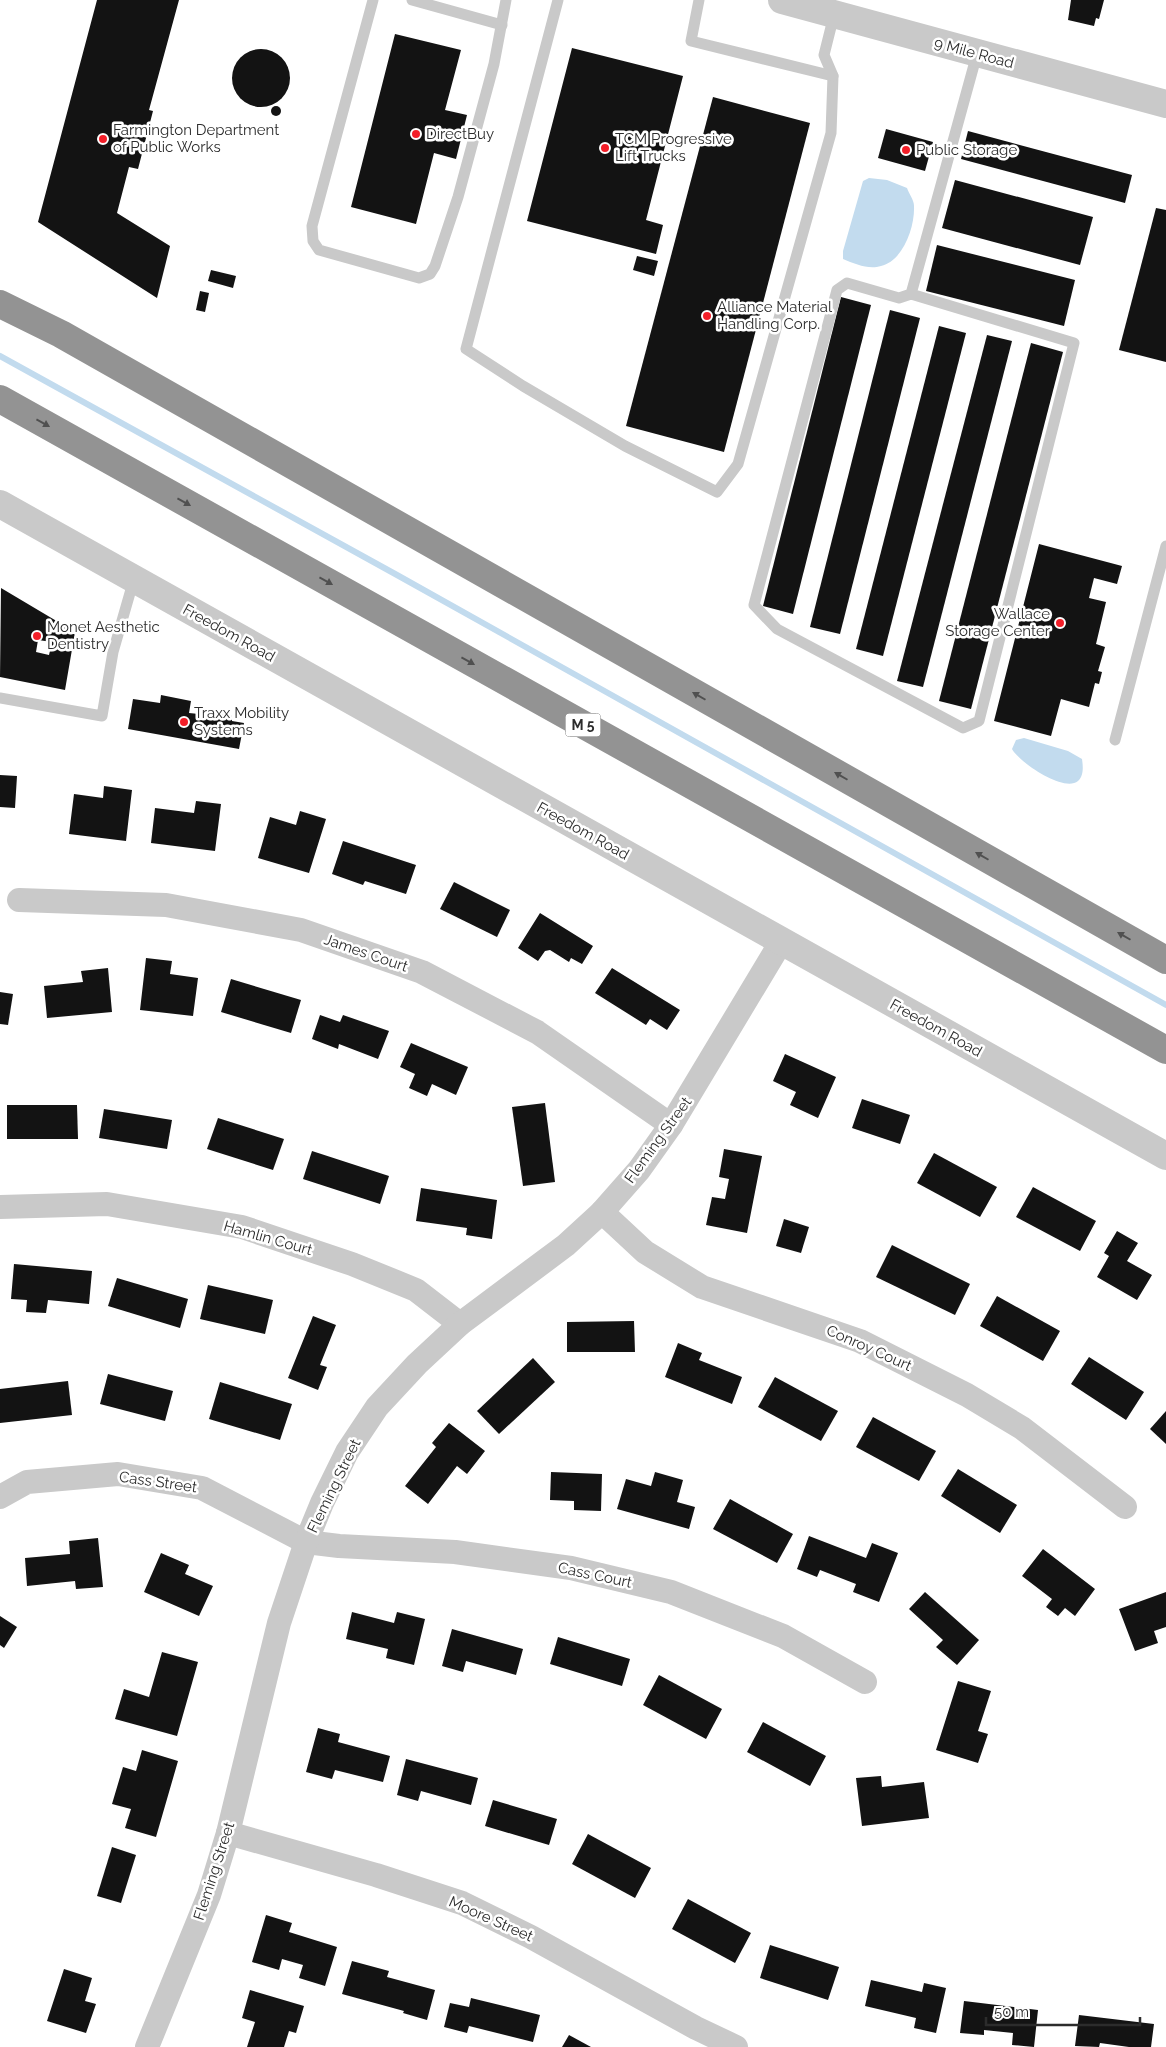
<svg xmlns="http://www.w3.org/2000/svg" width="1166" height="2047" viewBox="0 0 1166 2047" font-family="Raleway,sans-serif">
	<rect width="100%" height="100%" fill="#fff"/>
	<!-- water -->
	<g fill="#c2dbee">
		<path d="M869 178 887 180 907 188C909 194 914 200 914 206 915 227 903 261 881 266 869 270 855 264 843 259V251L863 181Z"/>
		<path d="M1024 738 1068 751 1082 759C1083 766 1084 776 1078 781 1064 793 1019 762 1012 749L1016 740Z"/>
	</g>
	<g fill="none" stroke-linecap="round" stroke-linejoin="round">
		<!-- stream -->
		<path stroke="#c2dbee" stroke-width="6" d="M0 356 397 575 1166 1005"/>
	</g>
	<!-- building -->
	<g fill="#131313" fill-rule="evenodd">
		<path d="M97 0H179L149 110 153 111 138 169 129 167 117 213 170 246 157 298 38 222Z"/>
		<path d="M1071 0H1104L1099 19 1096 18 1094 26 1068 20Z"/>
		<path d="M395 34 461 50 445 110 467 115 456 159 434 153 416 224 351 207Z"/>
		<path d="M572 48 683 76 646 220 663 225 656 254 527 221Z"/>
		<circle cx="261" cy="78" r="29"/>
		<path d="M713 97 810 123 724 452 626 426Z"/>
		<circle cx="276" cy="111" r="5"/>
		<path d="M886 129 933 142 925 171 878 158Z"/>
		<path d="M968 131 1132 175 1125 203 961 159Z"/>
		<path d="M955 180 1093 217 1080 265 942 228Z"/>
		<path d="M1156 208 1166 210V362L1119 350Z"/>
		<path d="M937 245 1075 280 1064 326 926 291Z"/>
		<path d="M637 256 658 261 654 276 633 270Z"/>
		<path d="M211 270 236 276 233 288 208 281Z"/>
		<path d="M200 291 209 293 205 312 196 310Z"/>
		<path d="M841 297 871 305 793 614 763 606Z"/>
		<path d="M890 310 920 318 840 634 810 627Z"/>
		<path d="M939 326 966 333 883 656 856 649Z"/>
		<path d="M987 335 1012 341 923 687 897 681Z"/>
		<path d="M1031 343 1063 352 971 709 939 701Z"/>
		<path d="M1039 544 1122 566 1117 584 1094 578 1089 598 1106 602 1096 644 1105 647 1098 671 1102 672 1099 684 1095 683 1089 707 1061 699 1051 736 994 721Z"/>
		<path d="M1 588 75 632 65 690 0 677ZM38 640 52 642 49 655 36 652Z"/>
		<path d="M161 695 191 701 189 713 199 714 200 711 232 716V721L244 723 239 749 128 729 133 699 160 703Z"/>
		<path d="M0 775 17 776 15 808 0 807Z"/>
		<path d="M104 786 132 790 126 841 69 834 74 794 103 798Z"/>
		<path d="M196 801 221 804 215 851 151 843 155 808 194 813Z"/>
		<path d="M300 811 326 819 309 873 258 858 270 817 296 825Z"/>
		<path d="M343 841 416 865 406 894 365 881 363 885 332 874Z"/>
		<path d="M454 882 510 910 497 937 440 909Z"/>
		<path d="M540 913 593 946 582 964 571 958 569 962 550 950 545 951 538 961 518 948Z"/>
		<path d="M146 958 172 961 170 974 198 978 193 1016 140 1010Z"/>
		<path d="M108 968 112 1012 47 1018 44 986 83 982 81 971Z"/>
		<path d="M612 968 680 1010 667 1030 650 1019 646 1025 595 993Z"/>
		<path d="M231 979 301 1000 291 1033 221 1012Z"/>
		<path d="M0 992 13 994 8 1025 0 1024Z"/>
		<path d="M320 1015 340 1022 343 1015 389 1031 378 1059 339 1044 338 1049 312 1039Z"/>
		<path d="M411 1043 468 1067 456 1095 432 1084 427 1096 409 1088 415 1074 400 1067Z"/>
		<path d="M785 1054 836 1077 818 1118 790 1105 796 1092 773 1081Z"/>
		<path d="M862 1099 910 1115 900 1144 852 1128Z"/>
		<path d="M545 1103 555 1182 523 1186 512 1107Z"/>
		<path d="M7 1105H77L78 1139H7Z"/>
		<path d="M104 1109 172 1120 167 1149 99 1138Z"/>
		<path d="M218 1118 284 1139 273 1170 207 1149Z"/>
		<path d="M724 1149 762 1156 747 1233 706 1225 712 1197 725 1199 729 1179 719 1177Z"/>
		<path d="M312 1151 389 1176 380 1204 303 1179Z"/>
		<path d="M934 1153 997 1187 980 1217 917 1183Z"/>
		<path d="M1033 1187 1096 1221 1080 1251 1016 1217Z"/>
		<path d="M421 1188 497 1200 492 1239 466 1235 467 1228 416 1221Z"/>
		<path d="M784 1219 809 1227 801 1253 776 1246Z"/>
		<path d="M1117 1231 1138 1243 1127 1261 1152 1275 1137 1300 1097 1277 1109 1256 1104 1253Z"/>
		<path d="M892 1245 970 1284 955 1315 876 1277Z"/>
		<path d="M14 1264 92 1271 89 1304 48 1300 46 1313 26 1312 27 1300 11 1299Z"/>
		<path d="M117 1278 188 1299 180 1328 108 1306Z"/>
		<path d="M208 1285 273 1300 265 1334 200 1319Z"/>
		<path d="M997 1296 1060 1331 1043 1361 980 1326Z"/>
		<path d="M313 1316 336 1325 320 1365 327 1367 318 1390 288 1378Z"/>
		<path d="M634 1321 635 1352H567V1322Z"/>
		<path d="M678 1343 702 1353 699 1360 742 1377 732 1404 665 1377Z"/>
		<path d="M1089 1357 1144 1392 1126 1420 1071 1384Z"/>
		<path d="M533 1358 555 1382 499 1434 477 1411Z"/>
		<path d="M108 1374 173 1391 165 1421 100 1404Z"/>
		<path d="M775 1377 838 1411 821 1441 758 1407Z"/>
		<path d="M68 1381 72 1415 0 1423V1389Z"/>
		<path d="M220 1382 292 1404 280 1440 209 1419Z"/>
		<path d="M1166 1411V1444L1150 1429Z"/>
		<path d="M873 1417 936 1451 919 1481 856 1447Z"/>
		<path d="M449 1423 485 1451 467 1474 457 1466 428 1504 405 1486 436 1447 432 1443Z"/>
		<path d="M958 1469 1017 1505 1000 1533 941 1496Z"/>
		<path d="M551 1472 602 1474 601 1511 574 1510V1501L550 1500Z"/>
		<path d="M655 1472 683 1480 677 1502 695 1507 689 1529 617 1509 626 1479 651 1486Z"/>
		<path d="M730 1499 793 1534 777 1563 713 1529Z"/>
		<path d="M809 1536 866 1558 872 1543 898 1553 879 1602 853 1592 856 1584 820 1570 817 1577 797 1569Z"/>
		<path d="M98 1538 103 1587 76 1589 75 1581 27 1586 25 1558 70 1554 69 1541Z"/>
		<path d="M1043 1549 1095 1589 1075 1616 1065 1608 1058 1616 1046 1607 1052 1599 1022 1576Z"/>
		<path d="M161 1553 189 1565 185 1574 213 1586 199 1616 144 1592Z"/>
		<path d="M925 1592 979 1640 957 1665 936 1647 943 1640 909 1609Z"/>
		<path d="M1166 1592V1627L1154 1631 1158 1643 1135 1651 1119 1609Z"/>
		<path d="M352 1612 394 1623 397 1612 425 1619 414 1665 386 1658 388 1649 346 1639Z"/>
		<path d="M0 1616 17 1627 4 1648 0 1645Z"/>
		<path d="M452 1629 523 1649 516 1675 466 1661 463 1672 442 1666Z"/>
		<path d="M558 1637 630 1659 622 1686 550 1664Z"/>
		<path d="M162 1652 198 1662 177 1736 115 1719 124 1689 149 1697Z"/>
		<path d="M659 1675 722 1709 706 1739 643 1705Z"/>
		<path d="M958 1681 991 1691 978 1731 988 1734 978 1763 936 1750Z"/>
		<path d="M763 1722 826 1756 810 1786 747 1752Z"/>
		<path d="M318 1728 340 1734 338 1742 390 1756 383 1782 335 1770 332 1779 306 1772Z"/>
		<path d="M142 1750 178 1761 156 1837 125 1828 131 1809 112 1804 123 1767 136 1771Z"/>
		<path d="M406 1759 478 1778 471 1805 421 1791 418 1801 397 1795Z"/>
		<path d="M881 1776 882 1787 924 1782 929 1818 862 1826 856 1778Z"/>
		<path d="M493 1800 557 1819 549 1845 485 1826Z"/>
		<path d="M588 1834 651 1868 635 1898 572 1864Z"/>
		<path d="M112 1847 136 1855 121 1903 97 1896Z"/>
		<path d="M688 1899 751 1933 735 1963 672 1929Z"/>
		<path d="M266 1915 292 1923 289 1932 337 1947 325 1986 299 1978 303 1965 282 1959 279 1970 252 1962Z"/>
		<path d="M770 1945 839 1967 828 2000 760 1978Z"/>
		<path d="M352 1961 389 1971 387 1977 435 1990 427 2020 403 2013 404 2011 342 1994Z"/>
		<path d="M64 1969 92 1978 85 2001 96 2004 86 2033 47 2021Z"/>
		<path d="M871 1980 922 1992 924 1983 946 1988 936 2033 914 2028 916 2018 865 2006Z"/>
		<path d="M250 1990 304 2006 296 2033 289 2031 284 2047H247L255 2022 242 2018Z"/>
		<path d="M471 1998 540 2015 533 2042 469 2026 467 2033 444 2027 450 2003 469 2007Z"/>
		<path d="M964 2001 1038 2010 1034 2047 1012 2045 1013 2033 984 2030V2035L960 2033Z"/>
		<path d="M1079 2015 1154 2024 1151 2047H1129L1100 2043 1099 2047 1075 2046Z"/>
		<path d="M569 2035 591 2047H562Z"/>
	</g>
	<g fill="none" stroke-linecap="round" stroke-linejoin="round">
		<!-- service -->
		<g stroke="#c9c9c9" stroke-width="11">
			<path d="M373 0 312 226 313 241 319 250 419 278 430 274 435 266 458 197 494 64 506 0"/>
			<path d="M412 0 502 25"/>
			<path d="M558 0 466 349 523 386 625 446 717 492 738 464 831 133 833 76 824 55 834 15"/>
			<path d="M699 0 691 41 833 76"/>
			<path d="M911 294 1074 343 979 721 963 728 777 629 754 605 837 290 847 283 899 298 911 294 977 54"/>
			<path d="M0 698 102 716 113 652 134 579"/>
			<path d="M1115 740 1166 546"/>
		</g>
		<!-- minor -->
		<g stroke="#c9c9c9" stroke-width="24">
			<path d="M19 900 166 905 301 930 422 972 537 1032 671 1125"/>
			<path d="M0 1207 107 1204 242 1227 352 1264 416 1290 460 1324"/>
			<path d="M602 1212 645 1252 702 1287 860 1341 967 1395 1022 1428 1125 1507"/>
			<path d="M0 1497 27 1482 118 1474 202 1488 306 1542 339 1546 455 1552 571 1568 671 1592 783 1636 865 1682"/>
			<path d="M228 1833 376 1875 462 1903 531 1937 696 2028 736 2047"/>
			<path d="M147 2047 209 1895 228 1833 279 1623 306 1542 322 1503 347 1452 377 1407 417 1364 460 1324 566 1245 602 1212 639 1170 671 1125 781 942"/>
		</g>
		<!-- tertiary -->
		<g stroke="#c9c9c9" stroke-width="28">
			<path d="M782 0 1166 104"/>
			<path d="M0 504 1166 1156"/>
		</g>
		<!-- motorway -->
		<g stroke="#939393" stroke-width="28">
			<path d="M0 304 61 334 1166 960"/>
			<path d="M0 399 1166 1050"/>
		</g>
	</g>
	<!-- one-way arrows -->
	<defs><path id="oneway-solid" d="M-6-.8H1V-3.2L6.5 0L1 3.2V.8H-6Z" transform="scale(1.25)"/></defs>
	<g fill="#505050">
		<use href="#oneway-solid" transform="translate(43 423) rotate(29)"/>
		<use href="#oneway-solid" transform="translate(184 502) rotate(29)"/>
		<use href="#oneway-solid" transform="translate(326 581) rotate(29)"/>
		<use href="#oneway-solid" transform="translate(468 661) rotate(29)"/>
		<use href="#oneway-solid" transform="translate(699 696) rotate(-150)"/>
		<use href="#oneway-solid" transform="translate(841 776) rotate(-150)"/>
		<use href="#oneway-solid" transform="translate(982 856) rotate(-150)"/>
		<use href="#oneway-solid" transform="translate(1124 936) rotate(-150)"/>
	</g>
	<!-- markers -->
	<g fill="#f31e28" stroke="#fff" stroke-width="2">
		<circle cx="416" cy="134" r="5"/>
		<circle cx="103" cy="139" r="5"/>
		<circle cx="605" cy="148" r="5"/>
		<circle cx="906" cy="150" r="5"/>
		<circle cx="707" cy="316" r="5"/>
		<circle cx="1060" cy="623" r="5"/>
		<circle cx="37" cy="636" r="5"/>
		<circle cx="184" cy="722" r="5"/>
	</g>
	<g text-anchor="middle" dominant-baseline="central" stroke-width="5" stroke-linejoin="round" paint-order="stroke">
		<!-- shield labels -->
		<rect fill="#fff" stroke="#6b6b6b" stroke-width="1" x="565.5" y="713.5" width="35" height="23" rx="4"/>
		<g font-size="14" font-weight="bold" fill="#2c2c2c">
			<text x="583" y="725">M 5</text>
		</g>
		<!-- street labels -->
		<g font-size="15" fill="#2c2c2c" stroke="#fff">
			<text transform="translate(974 53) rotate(15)">9 Mile Road</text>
			<text transform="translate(229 633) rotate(29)">Freedom Road</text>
			<text transform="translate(583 831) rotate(29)">Freedom Road</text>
			<text transform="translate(366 953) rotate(19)">James Court</text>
			<text transform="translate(936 1028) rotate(29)">Freedom Road</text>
			<text transform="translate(658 1140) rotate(-54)">Fleming Street</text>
			<text transform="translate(268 1238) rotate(16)">Hamlin Court</text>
			<text transform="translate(869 1348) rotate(24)">Conroy Court</text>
			<text transform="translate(158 1482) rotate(8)">Cass Street</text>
			<text transform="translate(334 1486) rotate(-64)">Fleming Street</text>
			<text transform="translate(595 1575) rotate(12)">Cass Court</text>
			<text transform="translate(214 1871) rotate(-72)">Fleming Street</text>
			<text transform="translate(491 1919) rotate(24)">Moore Street</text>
		</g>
		<!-- poi labels -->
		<g font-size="15" fill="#2c2c2c" stroke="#fff" text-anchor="start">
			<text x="113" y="130">Farmington Department<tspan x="113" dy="17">of Public Works</tspan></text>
			<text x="426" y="134">DirectBuy</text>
			<text x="615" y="139">TCM Progressive<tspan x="615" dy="17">Lift Trucks</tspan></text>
			<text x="916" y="150">Public Storage</text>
			<text x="717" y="307">Alliance Material<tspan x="717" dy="17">Handling Corp.</tspan></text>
			<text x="1050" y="614" text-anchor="end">Wallace<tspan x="1050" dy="17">Storage Center</tspan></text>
			<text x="47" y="627">Monet Aesthetic<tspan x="47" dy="17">Dentistry</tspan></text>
			<text x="194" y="713">Traxx Mobility<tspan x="194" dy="17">Systems</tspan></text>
		</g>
	</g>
	<!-- scale -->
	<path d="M986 2017v8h154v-8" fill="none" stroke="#2c2c2c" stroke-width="2.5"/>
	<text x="994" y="2017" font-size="15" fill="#2c2c2c" stroke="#ffffff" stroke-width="4" paint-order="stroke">50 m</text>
</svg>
